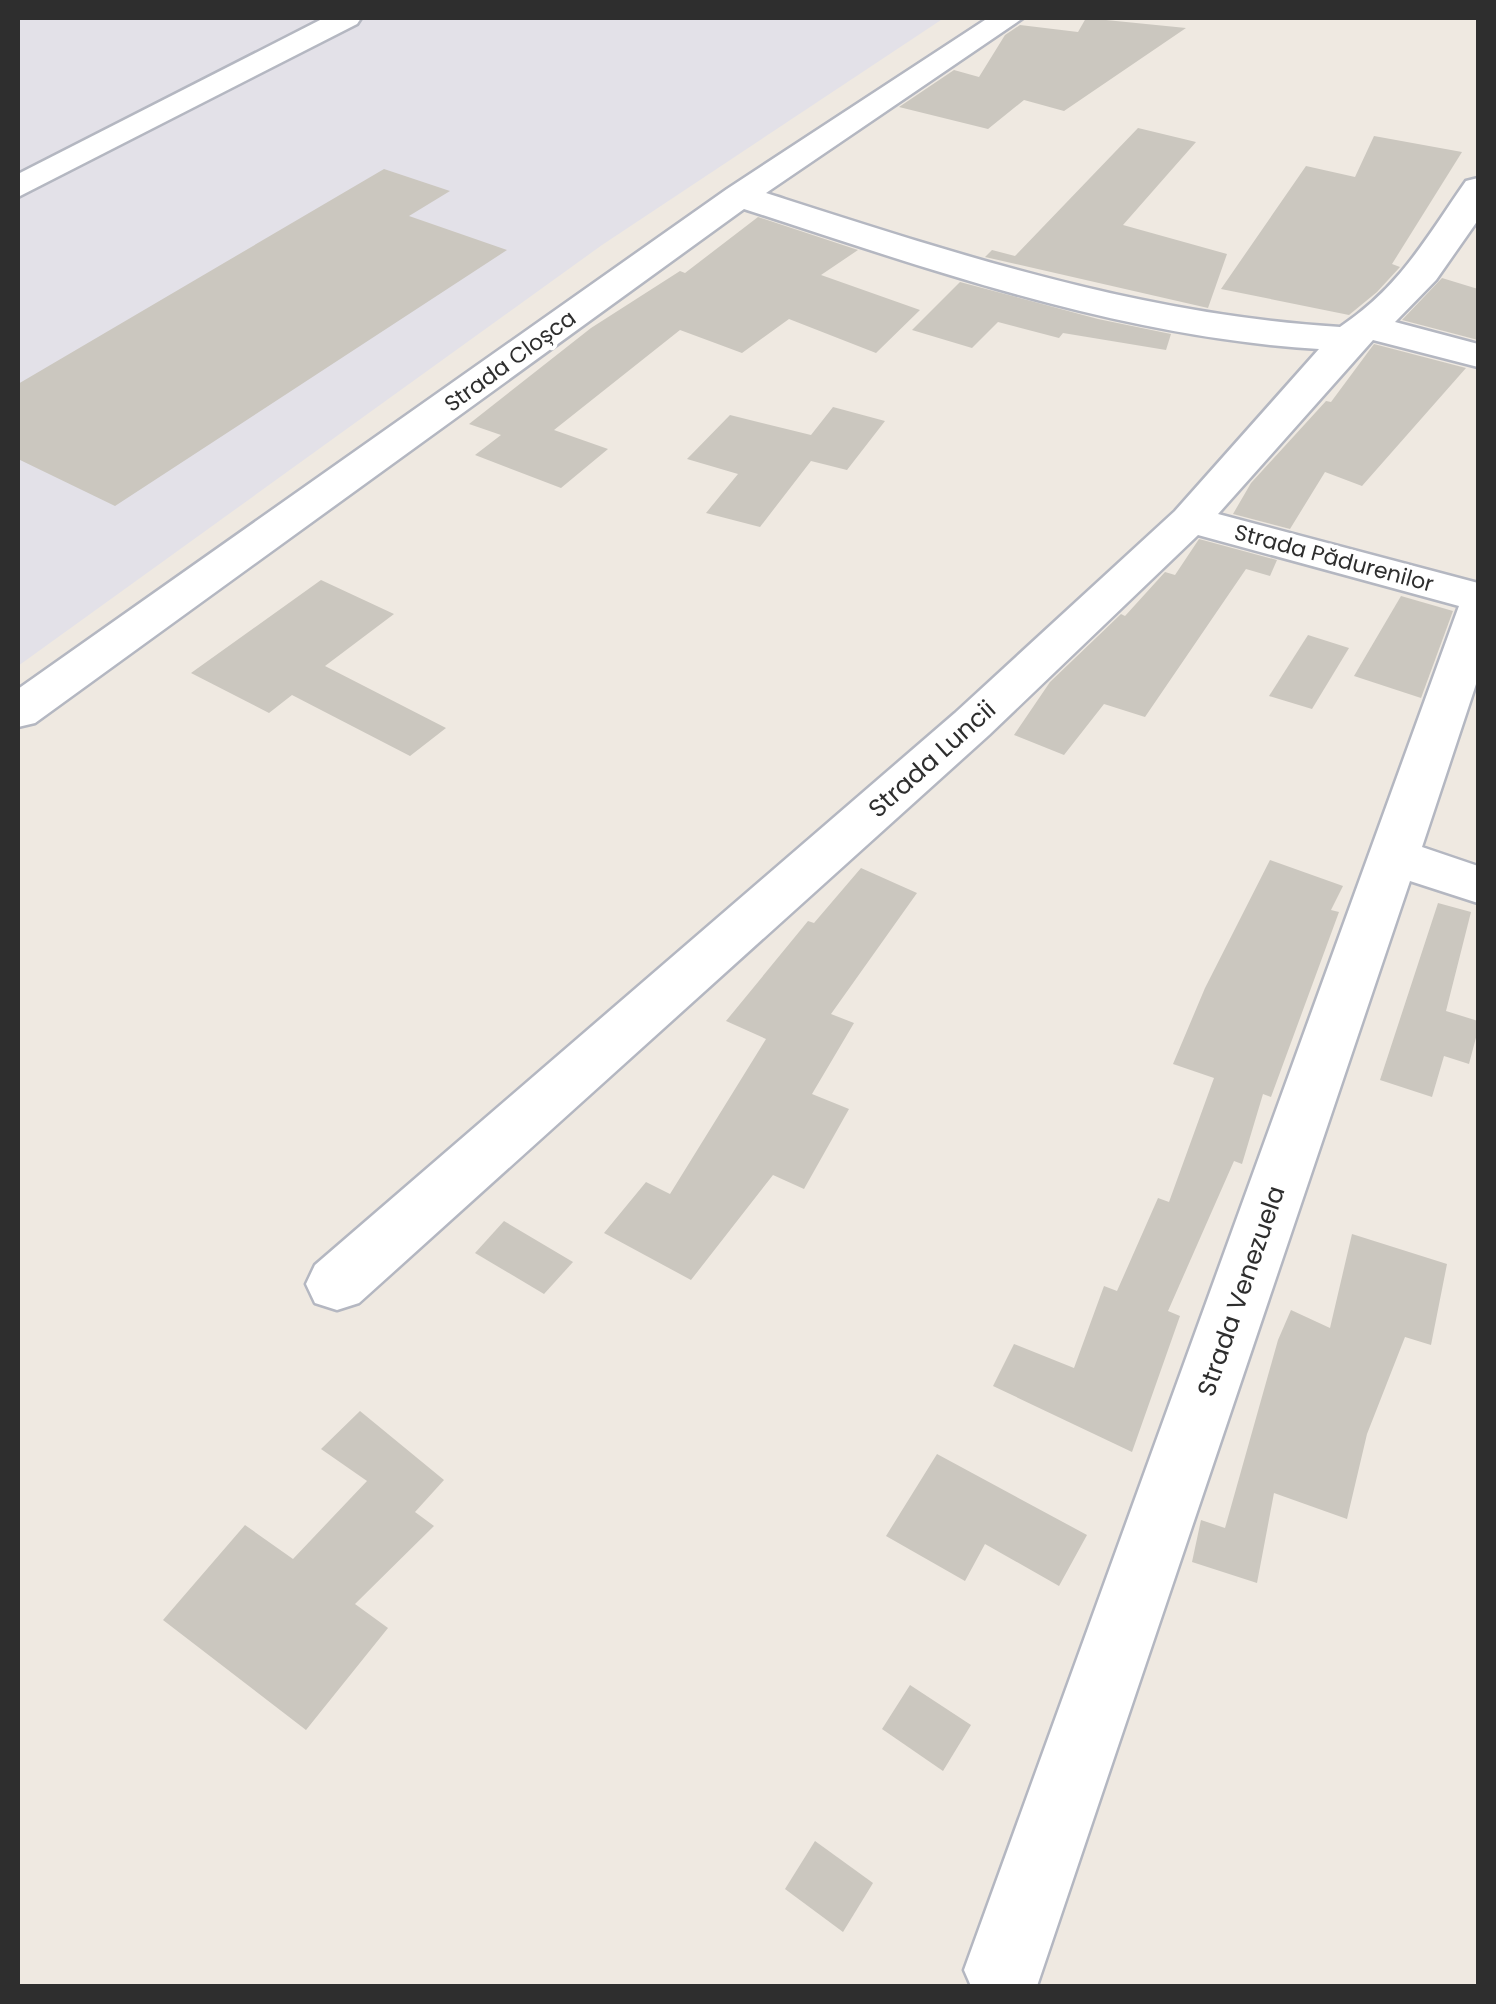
<svg xmlns="http://www.w3.org/2000/svg" width="1496" height="2004" viewBox="0 0 1496 2004" font-family="Poppins,sans-serif">
	<rect width="100%" height="100%" fill="#efe9e1"/>
	<!-- industrial -->
	<path fill="#e3e1e8" d="M18 18H944L602 245 18 666Z"/>
	<!-- building -->
	<g fill="#cbc7bf">
		<path d="M1086 18 1186 28 1064 111 1024 100 988 129 899 107 954 70 979 77 1005 35 1020 25 1078 32Z"/>
		<path d="M1138 128 1196 142 1123 225 1227 254 1208 308 985 257 992 250 1015 256Z"/>
		<path d="M1374 136 1462 152 1392 264 1400 267 1377 292 1349 315 1221 289 1306 166 1355 177Z"/>
		<path d="M384 169 450 191 409 216 507 250 115 506 18 459V384Z"/>
		<path d="M758 217 858 250 821 275 920 310 876 353 789 319 742 353 680 330 554 430 608 449 561 488 475 455 501 435 469 424 591 328 680 271 685 273Z"/>
		<path d="M1442 278 1478 289V340L1402 320Z"/>
		<path d="M960 282 1098 319 1171 334 1166 350 1063 333 1059 338 998 322 972 348 912 330Z"/>
		<path d="M1374 344 1466 368 1362 486 1325 472 1290 529 1233 514 1251 483 1326 401 1331 402Z"/>
		<path d="M833 407 885 421 847 470 811 461 760 527 706 513 738 474 687 459 730 415 811 435Z"/>
		<path d="M1199 539 1277 560 1270 576 1246 569 1145 717 1104 704 1064 755 1014 735 1050 682 1121 614 1125 616 1165 572 1175 575Z"/>
		<path d="M321 580 394 614 325 666 446 728 410 756 292 695 269 713 191 673Z"/>
		<path d="M1401 596 1453 611 1421 698 1354 676Z"/>
		<path d="M1308 635 1349 648 1312 709 1269 696Z"/>
		<path d="M1270 860 1343 886 1331 910 1339 912 1271 1097 1263 1094 1242 1164 1234 1161 1168 1311 1180 1316 1132 1452 993 1386 1014 1344 1074 1368 1104 1286 1117 1291 1158 1198 1169 1202 1214 1078 1173 1064 1205 988Z"/>
		<path d="M861 868 917 893 831 1014 854 1023 812 1094 849 1109 804 1189 773 1175 691 1280 604 1233 646 1182 670 1194 766 1039 726 1021 808 921 814 923Z"/>
		<path d="M1438 903 1471 912 1446 1011 1478 1021V1030L1469 1064 1444 1056 1432 1097 1380 1080Z"/>
		<path d="M504 1221 573 1262 544 1294 475 1253Z"/>
		<path d="M1352 1234 1447 1264 1431 1345 1405 1337 1367 1434 1347 1519 1274 1493 1257 1583 1192 1562 1201 1520 1225 1528 1278 1340 1291 1310 1330 1328Z"/>
		<path d="M360 1411 444 1480 415 1512 434 1526 355 1604 388 1628 306 1730 163 1620 245 1525 293 1559 367 1481 321 1449Z"/>
		<path d="M937 1454 1087 1535 1059 1586 985 1544 965 1581 886 1536Z"/>
		<path d="M910 1685 971 1725 943 1771 882 1729Z"/>
		<path d="M815 1841 873 1883 843 1932 785 1889Z"/>
	</g>
	<g fill="none" stroke-linecap="round" stroke-linejoin="round">
		<defs>
			<g id="minor">
				<path d="M324 18H361L357 24 18 197V174Z"/>
				<path d="M988 18H1023L766 193C956 254 1140 315 1340 327 1401 286 1426 238 1466 181L1478 178V220L1436 280 1395 322 1478 344V367L1373 340 1218 514 1478 583V678L1422 847 1478 866V903L1410 881 1037 1986H971L964 1970 1459 606 1198 535 989 735 359 1303 337 1310 315 1303 306 1284 315 1265 955 713 1175 511 1319 349C1120 337 932 270 744 209L35 723 18 727V689L727 189Z"/>
			</g>
		</defs>
		<!-- minor casing -->
		<use href="#minor" stroke="#b4b7c1" stroke-width="5"/>
		<!-- minor -->
		<use href="#minor" fill="#fff" fill-rule="evenodd"/>
	</g>
	<g text-anchor="middle" dominant-baseline="central" stroke-width="8" stroke-linejoin="round" paint-order="stroke">
		<!-- far-street labels -->
		<g font-size="22" fill="#2e2e2e" stroke="#fff">
			<text transform="translate(510 361) rotate(-36)">Strada Cloșca</text>
			<text transform="translate(1334 558) rotate(15)">Strada Pădurenilor</text>
		</g>
		<!-- street labels -->
		<g font-size="25" fill="#2e2e2e" stroke="#fff">
			<text transform="translate(932 759) rotate(-42)">Strada Luncii</text>
			<text transform="translate(1241 1291) rotate(-71)">Strada Venezuela</text>
		</g>
	</g>
	<!-- border -->
	<rect width="1496" height="2004" fill="none" stroke="#2e2e2e" stroke-width="40"/>
</svg>
